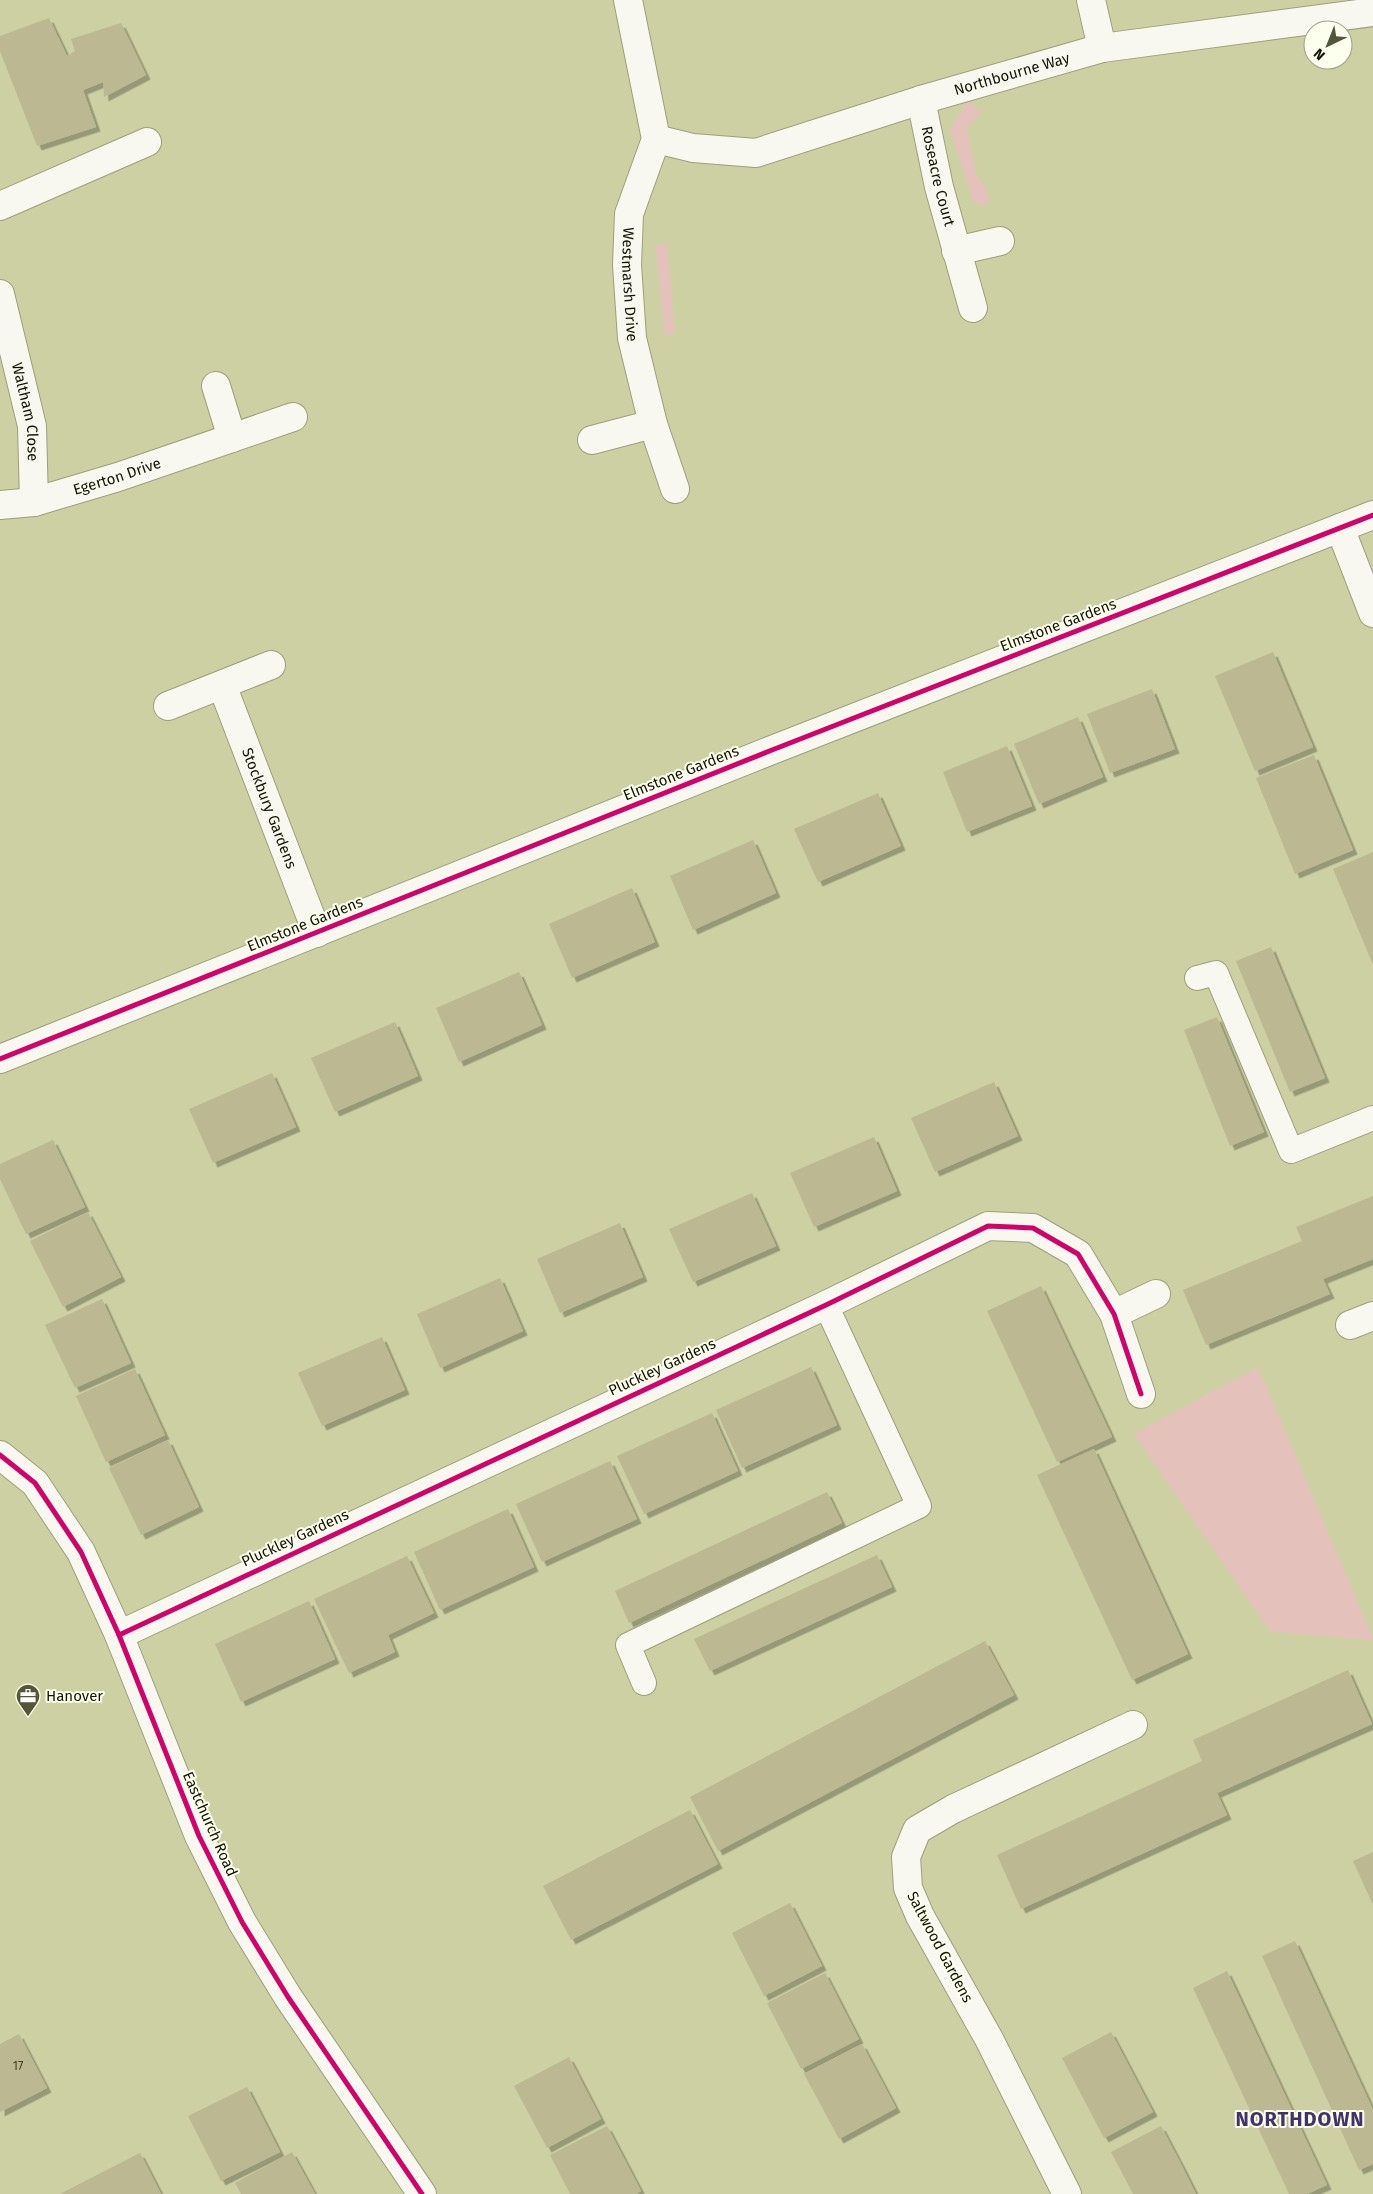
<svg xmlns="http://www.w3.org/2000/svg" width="1373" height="2194" viewBox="0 0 1373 2194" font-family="'Fira Sans',sans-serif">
	<defs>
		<filter id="shadow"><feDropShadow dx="4.5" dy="4.5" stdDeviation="0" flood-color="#0004"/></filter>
	</defs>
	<rect width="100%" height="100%" fill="#cdd0a2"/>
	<!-- green -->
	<g fill="#e5c1bc">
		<path d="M967 100 981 112 967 130 976 174 987 190 989 205 974 203 950 130Z"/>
		<path d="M667 244 675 333 665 336 655 245Z"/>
		<path d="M1258 1367 1373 1639V1640L1270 1631 1134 1434Z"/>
	</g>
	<!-- building -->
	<g fill="#bcb892" filter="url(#shadow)">
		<path d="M49 18 67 56 75 51 71 39 121 23 146 75 104 97 103 82 83 90 96 127 37 146 0 51V36Z"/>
		<path d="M1273 652 1313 747 1255 771 1215 676Z"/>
		<path d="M1152 689 1175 749 1110 773 1087 714Z"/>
		<path d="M1078 717 1103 777 1039 804 1014 744Z"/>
		<path d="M1007 746 1032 806 967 832 943 772Z"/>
		<path d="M1314 755 1353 850 1295 874 1256 778Z"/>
		<path d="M878 793 901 846 818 882 794 829Z"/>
		<path d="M753 840 776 893 693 930 670 876Z"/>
		<path d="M1373 852V965L1333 869Z"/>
		<path d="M632 888 655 942 572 978 549 924Z"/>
		<path d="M1271 947 1325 1078 1290 1092 1236 961Z"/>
		<path d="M519 972 542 1025 459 1062 436 1008Z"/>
		<path d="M1217 1017 1264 1132 1230 1146 1184 1030Z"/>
		<path d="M395 1022 418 1076 335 1112 311 1058Z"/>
		<path d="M272 1073 296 1127 213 1163 189 1109Z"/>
		<path d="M994 1082 1018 1136 935 1172 911 1118Z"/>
		<path d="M874 1137 897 1191 814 1227 790 1173Z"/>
		<path d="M53 1140 85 1207 26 1234 0 1179V1164Z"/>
		<path d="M752 1193 776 1246 693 1282 669 1229Z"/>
		<path d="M1373 1196V1259L1323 1279 1330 1294 1206 1345 1183 1290 1302 1241 1296 1227Z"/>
		<path d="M88 1212 121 1277 63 1307 30 1241Z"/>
		<path d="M620 1223 643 1277 560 1313 537 1259Z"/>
		<path d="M500 1278 523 1331 440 1368 417 1314Z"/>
		<path d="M1041 1286 1112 1437 1057 1462 987 1311Z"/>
		<path d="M102 1299 131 1363 75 1388 45 1325Z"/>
		<path d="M382 1337 405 1390 322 1426 298 1373Z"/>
		<path d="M811 1367 837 1425 742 1468 716 1410Z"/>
		<path d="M135 1369 165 1435 106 1462 76 1396Z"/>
		<path d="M712 1413 738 1471 644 1514 617 1456Z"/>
		<path d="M168 1440 199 1507 141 1535 109 1468Z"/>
		<path d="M1094 1449 1188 1654 1132 1680 1037 1475Z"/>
		<path d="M610 1461 637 1519 542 1562 516 1504Z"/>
		<path d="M827 1492 842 1523 629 1623 615 1591Z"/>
		<path d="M508 1509 534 1567 440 1610 414 1552Z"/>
		<path d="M877 1555 892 1587 710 1671 694 1639Z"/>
		<path d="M407 1556 434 1613 388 1635 395 1652 349 1673 314 1599Z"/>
		<path d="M309 1601 335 1659 241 1702 215 1644Z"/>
		<path d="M985 1641 1014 1695 718 1851 690 1797Z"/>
		<path d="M1348 1670 1372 1724 1217 1793 1227 1815 1021 1909 997 1855 1202 1761 1193 1740Z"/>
		<path d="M690 1810 718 1864 571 1940 543 1886Z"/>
		<path d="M1373 1852V1905L1353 1861Z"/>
		<path d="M790 1903 822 1966 764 1996 732 1933Z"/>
		<path d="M1295 1941 1373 2110V2164L1359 2170 1262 1956Z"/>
		<path d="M1227 1971 1327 2185 1307 2194H1289L1193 1988Z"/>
		<path d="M825 1973 859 2039 801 2069 767 2003Z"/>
		<path d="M1111 2032 1153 2112 1104 2138 1062 2058Z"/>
		<path d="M19 2034 47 2088 0 2112V2044Z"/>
		<path d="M862 2044 896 2108 839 2139 804 2074Z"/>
		<path d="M569 2057 601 2119 547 2148 514 2086Z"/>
		<path d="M247 2087 280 2152 221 2181 188 2116Z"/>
		<path d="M607 2126 641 2191 636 2194H570L550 2155Z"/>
		<path d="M1161 2126 1182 2166 1196 2194H1133L1111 2152Z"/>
		<path d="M292 2152 315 2194H241L235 2183Z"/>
		<path d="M140 2153 161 2194H60L89 2179Z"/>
	</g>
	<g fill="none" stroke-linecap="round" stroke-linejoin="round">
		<defs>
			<g id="lane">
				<path d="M1197 978 1216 973 1291 1151 1373 1118"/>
				<path d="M644 1683 628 1645 919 1506 826 1305"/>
			</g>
			<g id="street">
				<path id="s1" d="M628 0 656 139 629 214 627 265 632 338 653 424 675 489"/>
				<path d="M1091 0 1102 48"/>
				<path id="s2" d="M921 100 939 187 973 308"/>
				<path id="s3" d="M656 139 693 148 756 153 921 100 1102 48 1373 12"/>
				<path d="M0 206 147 142"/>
				<path d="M956 251 1000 241"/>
				<path id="s4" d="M0 294 32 426 34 502"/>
				<path d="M216 386 232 438"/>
				<path d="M592 440 653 424"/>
				<path id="s5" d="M0 505 34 502 118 477 293 417"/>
				<path d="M1340 528 1373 613"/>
				<path id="s6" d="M222 685 317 933"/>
				<path d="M168 706 271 665"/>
				<path d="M0 1059 772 750 1373 515"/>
				<path d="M1114 1314 1156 1294"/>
				<path d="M1350 1325 1373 1316"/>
				<path d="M119 1635 826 1305 988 1226 1033 1228 1078 1254 1114 1314 1141 1394"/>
				<path d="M1067 2194 989 2039 920 1916 908 1888 906 1857 917 1830 953 1809 1133 1725"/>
			</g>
			<path id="secondary" d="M0 1455 35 1483 81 1552 119 1635 199 1836 242 1922 288 1997 422 2194"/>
		</defs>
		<!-- lane casing -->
		<use href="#lane" stroke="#9d9f7a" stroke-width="26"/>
		<!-- street casing -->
		<use href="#street" stroke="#9d9f7a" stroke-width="30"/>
		<!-- secondary casing -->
		<use href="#secondary" stroke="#9d9f7a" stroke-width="30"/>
		<!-- lane -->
		<use href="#lane" stroke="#f8f8f1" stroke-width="24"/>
		<!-- street -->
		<use href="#street" stroke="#f8f8f1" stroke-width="28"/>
		<!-- secondary -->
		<use href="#secondary" stroke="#f8f8f1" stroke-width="28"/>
		<defs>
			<g id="cycleway">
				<path d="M0 1059 772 750 1373 515"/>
				<path d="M0 1455 35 1483 81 1552 119 1635 199 1836 242 1922 288 1997 422 2194"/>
				<path d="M119 1635 826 1305 988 1226 1033 1228 1078 1254 1114 1314 1141 1394"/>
			</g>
		</defs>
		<!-- cycleway casing -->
		<use href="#cycleway" stroke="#fdffee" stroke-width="8"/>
		<!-- cycleway -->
		<use href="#cycleway" stroke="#d6006c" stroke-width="5"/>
	</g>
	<!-- icons -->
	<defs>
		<symbol id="office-pin" viewBox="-11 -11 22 30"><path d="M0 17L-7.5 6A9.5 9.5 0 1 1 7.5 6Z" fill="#545639" stroke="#fdffee"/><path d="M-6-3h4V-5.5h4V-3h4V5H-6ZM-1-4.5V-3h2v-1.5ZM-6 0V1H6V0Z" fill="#fff"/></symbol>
	</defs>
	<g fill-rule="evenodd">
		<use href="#office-pin" x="14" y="1682" width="28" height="38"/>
	</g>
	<g text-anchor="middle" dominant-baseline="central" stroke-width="4" stroke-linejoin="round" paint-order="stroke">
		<!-- number labels -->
		<g font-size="12" fill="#3d3d24">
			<text x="18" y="2066">17</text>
		</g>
		<!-- street labels -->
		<g font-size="15" fill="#131400" stroke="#fdffee">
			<text stroke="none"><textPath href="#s3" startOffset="369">Northbourne Way</textPath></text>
			<text stroke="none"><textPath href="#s2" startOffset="78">Roseacre Court</textPath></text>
			<text stroke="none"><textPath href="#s1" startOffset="292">Westmarsh Drive</textPath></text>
			<text stroke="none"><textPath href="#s4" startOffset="121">Waltham Close</textPath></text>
			<text stroke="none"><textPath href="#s5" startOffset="121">Egerton Drive</textPath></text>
			<text transform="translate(1058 625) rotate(-21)">Elmstone Gardens</text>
			<text transform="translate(681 773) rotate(-22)">Elmstone Gardens</text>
			<text stroke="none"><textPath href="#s6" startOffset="132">Stockbury Gardens</textPath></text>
			<text transform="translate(305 924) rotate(-22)">Elmstone Gardens</text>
			<text transform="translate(662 1367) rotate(-25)">Pluckley Gardens</text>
			<text transform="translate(295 1538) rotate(-25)">Pluckley Gardens</text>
			<text transform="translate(210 1824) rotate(66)">Eastchurch Road</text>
			<text transform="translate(940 1947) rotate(62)">Saltwood Gardens</text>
		</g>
		<!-- poi labels -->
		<g font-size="15" fill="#131400" stroke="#fdffee" text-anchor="start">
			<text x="46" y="1696">Hanover</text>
		</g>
		<!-- district labels -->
		<g font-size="20" font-weight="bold" letter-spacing="1" fill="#41326e" stroke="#fdffee">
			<text x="1300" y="2119">NORTHDOWN</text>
		</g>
	</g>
	<!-- north arrow -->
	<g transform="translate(1328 45) rotate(223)"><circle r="24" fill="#fdffee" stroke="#9fa18f"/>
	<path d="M0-4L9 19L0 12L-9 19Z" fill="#545639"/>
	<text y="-8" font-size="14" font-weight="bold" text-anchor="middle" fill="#131400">N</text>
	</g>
</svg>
